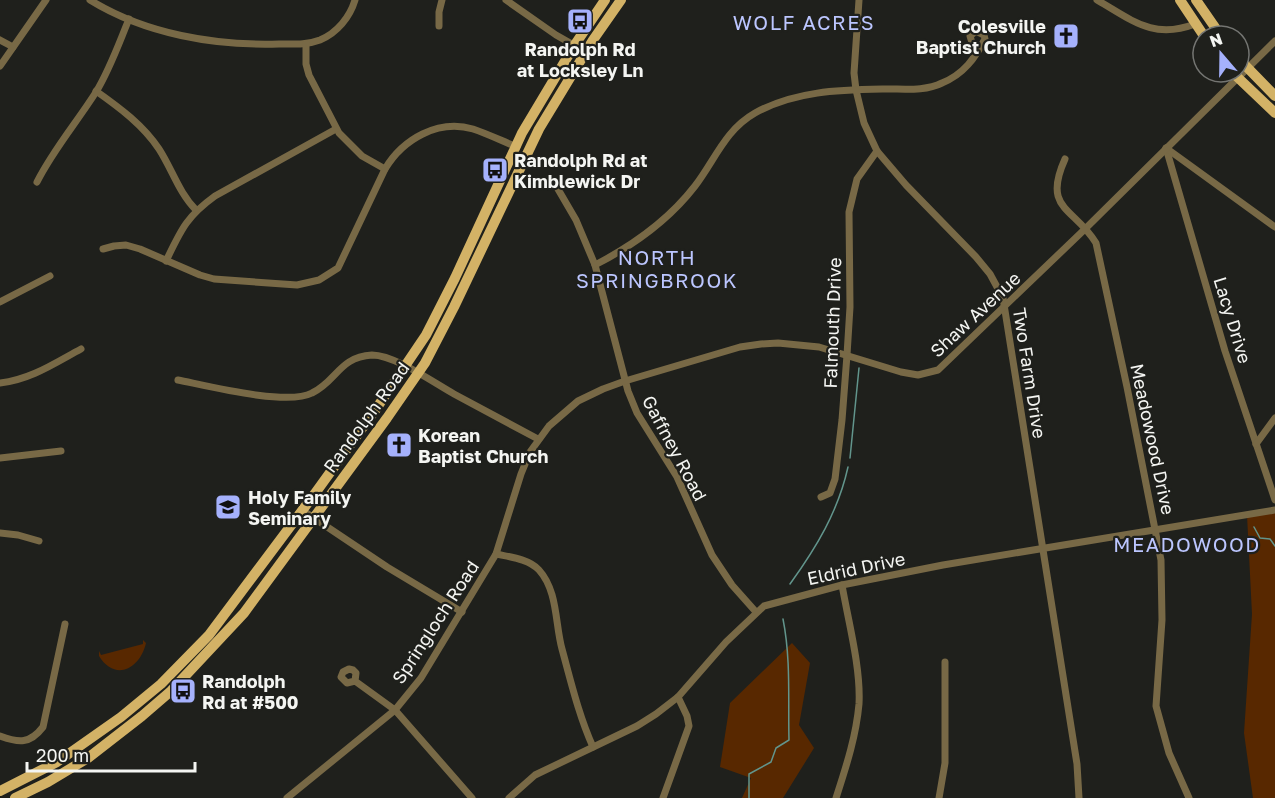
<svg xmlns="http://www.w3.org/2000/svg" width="1275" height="798" viewBox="0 0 1275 798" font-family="'Golos Text',sans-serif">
	<rect width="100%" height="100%" fill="#1f201c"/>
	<!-- green -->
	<g fill="#582800">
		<path d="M1275 510V798H1253L1244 733 1252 614 1247 515Z"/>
		<path d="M143 640 146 643C140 669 115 682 99 656V651L101 655 143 644Z"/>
		<path d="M792 643 810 663 799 725 814 748 783 798H742L751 778 720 767 730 703Z"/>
	</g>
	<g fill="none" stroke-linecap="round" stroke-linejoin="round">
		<!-- stream -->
		<g stroke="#62958c" stroke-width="1.5">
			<path d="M850 458 859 368"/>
			<path d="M1254 527 1260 538 1270 539 1275 546"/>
			<path d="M790 584C816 548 838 512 848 467"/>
			<path d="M749 798V774L771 762 776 748 789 740C788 700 791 659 783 619"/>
		</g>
		<!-- minor -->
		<g stroke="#786946" stroke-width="7">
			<path d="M90 0C145 34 215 46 279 44 293 44 307 45 320 40 337 33 350 17 355 0"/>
			<path d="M506 0 556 35 586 52"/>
			<path d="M859 0 854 73 856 90 864 123 877 151 906 185 976 257 990 274 1003 298 1077 764 1079 798"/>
			<path d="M1097 0C1132 20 1153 40 1195 24"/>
			<path d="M439 26V12L442 0"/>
			<path d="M0 40 13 47"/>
			<path d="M306 44V64L309 75 339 133 362 156 385 169"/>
			<path d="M0 66 46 0"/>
			<path d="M96 91C120 108 143 125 159 149 172 169 179 193 196 210"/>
			<path d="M1166 148 1225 351 1275 500"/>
			<path d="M1166 148 1275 227"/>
			<path d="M1065 159C1042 210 1074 207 1096 243L1127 387 1161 560 1162 620 1156 706 1169 753 1189 798"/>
			<path d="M37 182C53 150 77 122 96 92 110 69 119 43 129 19"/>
			<path d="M555 184 576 220 595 265 628 391 637 413 677 477 712 555 732 585 756 612"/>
			<path d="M103 249 114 246 126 245 140 249 200 275 214 279 297 285 319 280 338 268 385 169C403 139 438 119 473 129 488 134 502 141 517 147"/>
			<path d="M166 261C181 230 186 217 215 196L336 129"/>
			<path d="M595 265C634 245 668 221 695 186 715 160 725 130 755 113 797 90 842 90 888 89 906 89 926 91 942 83 964 74 975 58 985 39L984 35 976 31 970 36 973 46 978 48"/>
			<path d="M0 302 50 276"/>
			<path d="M178 380C208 386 287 406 312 393 337 381 339 357 372 355 395 355 434 383 454 394 482 409 510 424 538 439"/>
			<path d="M0 383C30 380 55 363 81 349"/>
			<path d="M1256 444 1275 418"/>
			<path d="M0 458 61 451"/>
			<path d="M821 497 830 493 835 479 842 420 847 355 850 307 849 212 857 179 877 151"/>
			<path d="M302 510 387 567 462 612"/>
			<path d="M0 533 18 535 39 541"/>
			<path d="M496 554C510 557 529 559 539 570 558 591 555 624 562 649 571 682 579 716 593 747"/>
			<path d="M355 681 356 673 353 670 349 669 343 672 341 677 347 683 355 681 395 710 472 798"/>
			<path d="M0 736C19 743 30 744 43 727L65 624"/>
			<path d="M287 798 395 710 421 678 496 554 521 474 530 452 549 426 578 401 603 389 625 381 740 347 761 344 778 343 819 347 901 372 918 375 938 370 1085 229 1275 41"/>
			<path d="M509 798 535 775 637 726 656 714 678 697 726 642 764 606 842 585 943 565 1275 510"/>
			<path d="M663 798 689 726 687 716 678 697"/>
			<path d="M836 798C846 767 856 737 859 704 861 668 848 620 842 585"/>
			<path d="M939 798 945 763V662"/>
		</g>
		<!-- primary -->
		<g stroke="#d3b266" stroke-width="10">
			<path d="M1180 0 1204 36"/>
			<path d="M1196 0 1221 36"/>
			<path d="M1239 59 1275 96"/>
			<path d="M1232 72 1275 113"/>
			<path d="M0 791 57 762 121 717 161 684 209 635 316 492 376 409 426 335 455 278 522 133 574 46 605 0"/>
			<path d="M15 798 48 782 88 758 142 716 171 691 244 613 387 418 425 363 454 307 539 129 593 40 621 0"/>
		</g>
	</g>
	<!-- icons -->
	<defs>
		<symbol id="bus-square" viewBox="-11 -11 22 22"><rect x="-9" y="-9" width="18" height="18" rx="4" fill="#a5b1fc" stroke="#1f201c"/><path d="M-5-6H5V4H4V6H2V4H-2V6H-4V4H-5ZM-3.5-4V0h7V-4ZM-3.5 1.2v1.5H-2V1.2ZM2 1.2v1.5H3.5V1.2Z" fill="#111"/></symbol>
		<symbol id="church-square" viewBox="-11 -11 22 22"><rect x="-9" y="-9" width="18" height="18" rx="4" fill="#a5b1fc" stroke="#1f201c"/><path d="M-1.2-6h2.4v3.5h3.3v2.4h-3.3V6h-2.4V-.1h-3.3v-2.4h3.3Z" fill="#111"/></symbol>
		<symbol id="school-square" viewBox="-11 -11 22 22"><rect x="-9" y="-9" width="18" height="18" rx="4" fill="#a5b1fc" stroke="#1f201c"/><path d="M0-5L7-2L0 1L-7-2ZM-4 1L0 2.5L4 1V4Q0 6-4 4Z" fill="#111"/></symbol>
	</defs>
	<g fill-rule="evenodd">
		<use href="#bus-square" x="565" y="6" width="30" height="30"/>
		<use href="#church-square" x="1051" y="21" width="30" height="30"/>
		<use href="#bus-square" x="480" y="155" width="30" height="30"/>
		<use href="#church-square" x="384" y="430" width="30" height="30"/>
		<use href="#school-square" x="213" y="492" width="30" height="30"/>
		<use href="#bus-square" x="168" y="676" width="30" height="30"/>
	</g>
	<g text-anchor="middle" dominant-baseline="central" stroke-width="4.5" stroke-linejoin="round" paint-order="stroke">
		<!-- poi labels -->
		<g font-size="18" font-weight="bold" fill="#f4f5f2" stroke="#1f201c" text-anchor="start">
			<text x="1046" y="26" text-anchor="end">Colesville<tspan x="1046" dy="21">Baptist Church</tspan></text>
			<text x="580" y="49" text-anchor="middle">Randolph Rd<tspan x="580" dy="21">at Locksley Ln</tspan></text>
			<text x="514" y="160">Randolph Rd at<tspan x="514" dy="21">Kimblewick Dr</tspan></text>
			<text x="418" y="435">Korean<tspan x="418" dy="21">Baptist Church</tspan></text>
			<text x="248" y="497">Holy Family<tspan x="248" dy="21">Seminary</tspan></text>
			<text x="202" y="681">Randolph<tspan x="202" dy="21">Rd at #500</tspan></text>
		</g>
		<!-- street labels -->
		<g font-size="18" fill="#f4f5f2" stroke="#1f201c">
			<text transform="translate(975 314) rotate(-43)">Shaw Avenue</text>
			<text transform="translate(1233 320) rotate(73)">Lacy Drive</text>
			<text transform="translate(832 323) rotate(-88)">Falmouth Drive</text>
			<text transform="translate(1030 373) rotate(81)">Two Farm Drive</text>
			<text transform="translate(366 417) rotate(-54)">Randolph Road</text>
			<text transform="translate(1153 439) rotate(78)">Meadowood Drive</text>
			<text transform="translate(675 448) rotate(62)">Gaffney Road</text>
			<text transform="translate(856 568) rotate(-12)">Eldrid Drive</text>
			<text transform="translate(435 622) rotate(-57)">Springloch Road</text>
		</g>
		<!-- neighbourhood labels -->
		<g font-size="20" letter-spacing="1.5" fill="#bcc6ff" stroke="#1f201c">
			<text x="804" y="22">WOLF ACRES</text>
			<text x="657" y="257">NORTH<tspan x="657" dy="23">SPRINGBROOK</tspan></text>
			<text x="1187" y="544">MEADOWOOD</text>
		</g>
	</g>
	<!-- north arrow -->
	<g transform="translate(1221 54) rotate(340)"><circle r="28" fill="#1f201c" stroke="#747572" stroke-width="1.5"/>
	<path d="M0-4.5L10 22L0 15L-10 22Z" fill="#a5b1fc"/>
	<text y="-9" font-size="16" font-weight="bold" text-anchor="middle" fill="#f4f5f2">N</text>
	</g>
	<!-- scale -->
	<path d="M27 762v9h168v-9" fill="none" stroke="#f4f5f2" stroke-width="3"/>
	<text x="36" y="762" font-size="18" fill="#f4f5f2" stroke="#1f201c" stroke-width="4.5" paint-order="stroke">200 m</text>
</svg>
